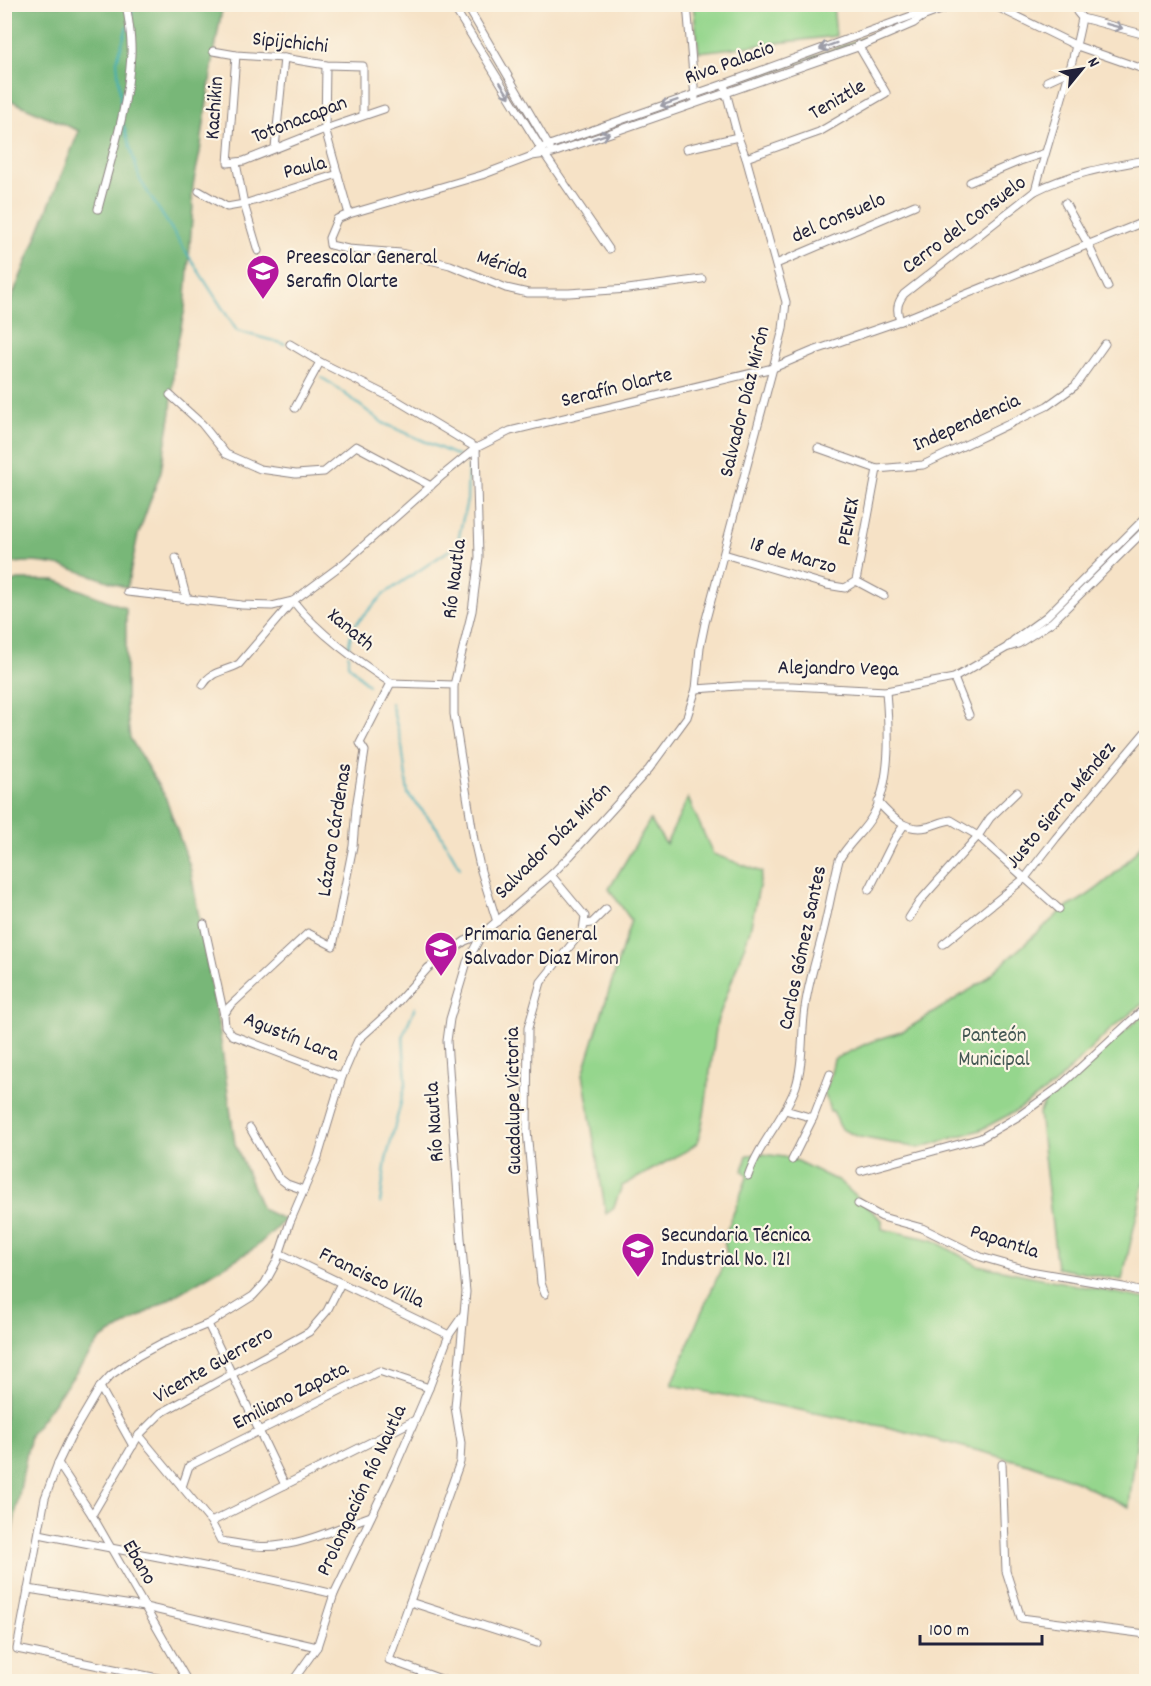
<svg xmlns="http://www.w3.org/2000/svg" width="1151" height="1686" viewBox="0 0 1151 1686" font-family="Dekko,sans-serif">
	<rect width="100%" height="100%" fill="#fcf5e5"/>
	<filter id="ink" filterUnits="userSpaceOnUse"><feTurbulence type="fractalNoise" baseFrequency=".0167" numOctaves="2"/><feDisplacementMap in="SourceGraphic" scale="12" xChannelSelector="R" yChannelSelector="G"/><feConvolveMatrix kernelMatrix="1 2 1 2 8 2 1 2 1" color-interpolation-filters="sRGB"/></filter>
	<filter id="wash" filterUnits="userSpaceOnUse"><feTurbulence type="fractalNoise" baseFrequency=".008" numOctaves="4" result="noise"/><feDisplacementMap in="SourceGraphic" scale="24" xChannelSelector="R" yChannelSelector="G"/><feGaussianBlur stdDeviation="1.35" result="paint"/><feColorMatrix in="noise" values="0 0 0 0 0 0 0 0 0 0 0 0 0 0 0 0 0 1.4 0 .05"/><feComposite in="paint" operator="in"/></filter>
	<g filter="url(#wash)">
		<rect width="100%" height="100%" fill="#f6e2c6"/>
		<!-- green -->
		<g fill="#95d68d" stroke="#5c7c64" stroke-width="1.5">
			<path d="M693 5H833L836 36 699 52Z"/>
			<path d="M904 23 905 25 739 85 740 83Z"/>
			<path d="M688 798 713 854 762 872 750 930 717 1022 704 1115 698 1142 688 1150 622 1186 613 1209 606 1214 583 1074 631 920 609 889 650 820 666 844Z"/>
			<path d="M1146 838V1001L1111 1029 1054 1085 1018 1110 980 1130 919 1148 859 1137 841 1129 833 1111H830L824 1091 830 1078 834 1059 870 1042 904 1031 981 983 1064 909C1096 893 1125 867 1146 838Z"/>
			<path d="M1145 1013V1037L1146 1039V1175L1122 1280 1057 1268 1039 1113 1045 1102Z"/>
			<path d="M763 1154 791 1158 840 1182 882 1220V1229L933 1240 977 1265 1146 1299V1391L1138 1430 1129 1507 1069 1478 1029 1464 891 1428 672 1385 698 1320 727 1256 724 1238 748 1175 743 1171 747 1155Z"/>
		</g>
		<!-- forest -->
		<g fill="#78b778" stroke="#4d6c5a" stroke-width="1.5">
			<path d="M5 5H223C213 53 207 103 200 152 197 170 190 188 193 206L185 309 174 359 171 412 161 471 138 535 127 588C89 575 45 554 5 565V315L79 131 5 98Z"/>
			<path d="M18 580H55L126 608V707L130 738 165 796 190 867 219 1028 235 1144 262 1209 285 1220 255 1248 100 1340 30 1435 5 1572 4 585Z"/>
		</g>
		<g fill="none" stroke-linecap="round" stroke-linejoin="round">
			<!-- stream -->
			<g stroke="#3daeb9" stroke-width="2">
				<path d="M131 16 134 4"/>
				<path d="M121 107 117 60 127 27"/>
				<path d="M123 124 140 180 237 331 285 344"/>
				<path d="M322 378 332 384 383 423 458 456"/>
				<path d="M348 650 352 628 384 594 457 545 467 500 468 466"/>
				<path d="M348 655V664L368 685"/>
				<path d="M391 703 402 746 408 794 437 828 460 868"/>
				<path d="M380 1203 386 1160 406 1083 403 1035 415 1007"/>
			</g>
		</g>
	</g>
	<g filter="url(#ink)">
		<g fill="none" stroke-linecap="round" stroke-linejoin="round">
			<defs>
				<g id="street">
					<path d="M452 4 545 155 609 249"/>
					<path d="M466 4 550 148"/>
					<path d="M687 4 695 98"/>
					<path d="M921 4 922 17"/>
					<path d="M991 4 1077 46 1146 70"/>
					<path d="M1076 4 1077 12 1082 18 1146 35"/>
					<path d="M213 51 236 55 284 58 326 65 363 66V115"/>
					<path d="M236 55 228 163 244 161 325 129 384 109"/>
					<path d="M326 65 325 129 349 214"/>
					<path d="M1047 81 1071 70"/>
					<path d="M275 148 284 58"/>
					<path d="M686 149 738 137"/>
					<path d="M532 156 541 148 724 84 914 15 922 17"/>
					<path d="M746 158 819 132 886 93 858 45"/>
					<path d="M236 163 244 204 258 251"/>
					<path d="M970 182 1020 161 1045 153"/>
					<path d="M199 191 227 207 244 204 338 174"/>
					<path d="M1035 191C1050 133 1071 77 1082 18"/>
					<path d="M1065 203 1088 244 1108 287"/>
					<path d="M98 209C111 159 128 107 131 55 132 38 129 21 126 4"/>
					<path d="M776 264 915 205"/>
					<path d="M702 279 628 289 569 293H528L506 288 450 265 401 253 348 249 330 245 329 238 337 219 349 214 482 175 532 156 553 153 858 47 914 23 922 17 957 4"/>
					<path d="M900 321C896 310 897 303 904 294L1035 191C1071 173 1108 167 1146 160"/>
					<path d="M290 344 320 362 398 401 476 448 479 557 472 611 454 685V714L474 840 481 871 497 922"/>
					<path d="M170 395 202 424 226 454 260 469 296 474 324 472 356 446 431 486"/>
					<path d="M295 408 320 362"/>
					<path d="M818 448 877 469 923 465 1047 406 1075 386 1105 344"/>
					<path d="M724 554 827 585 845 588 856 581 884 596"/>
					<path d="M176 558 187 600"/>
					<path d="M856 581 877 469"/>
					<path d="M127 592 242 605 272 606 293 601 344 563 443 475 476 448 510 431 773 368 813 351 900 321 1146 221"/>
					<path d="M1008 646 1014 640 1047 616 1146 517"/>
					<path d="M954 678 969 715"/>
					<path d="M203 685C212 670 225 672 239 664L293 601C319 634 356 660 391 683"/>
					<path d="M696 689 738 686H792L886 691 954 678 1006 648 1018 644 1052 622 1146 529"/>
					<path d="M878 802C891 817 906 832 927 827 935 825 943 821 951 820L978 836 1059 909"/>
					<path d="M869 890 894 840 904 825"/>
					<path d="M909 918 920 901 978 836 990 818 1017 792"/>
					<path d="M204 924 224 1015 225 1026 232 1035 342 1077"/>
					<path d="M585 924 592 923 606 909"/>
					<path d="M943 944 1025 878 1056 838 1146 731"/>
					<path d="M224 1015 229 1007 308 933 333 946 353 846 356 808 365 751 360 743 391 683 454 685"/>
					<path d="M785 1110 813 1118"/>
					<path d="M250 1128 278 1177 287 1184 304 1190"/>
					<path d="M792 1160 813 1118 830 1074"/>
					<path d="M861 1171 981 1138 1019 1116 1058 1088 1146 1007"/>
					<path d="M748 1176C759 1143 785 1118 796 1086 804 1061 801 1034 805 1008 808 983 817 957 823 932 829 908 833 884 839 860 848 843 864 832 873 815 892 781 889 729 886 691"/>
					<path d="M858 1204 882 1217 922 1228 981 1257 1030 1271 1123 1287 1146 1293"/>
					<path d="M279 1253 449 1335"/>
					<path d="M545 1294 541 1283 527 1130 528 1028 541 982 583 930 585 916 551 875"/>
					<path d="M208 1324 285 1485"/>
					<path d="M100 1387 133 1446"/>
					<path d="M139 1435 211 1522 221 1541C241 1544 261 1549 282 1545 312 1541 342 1526 371 1516"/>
					<path d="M58 1463 92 1515 188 1682"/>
					<path d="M1002 1464 1006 1571 1021 1618 1146 1634"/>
					<path d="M182 1487 189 1466 379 1371 429 1388"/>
					<path d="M92 1515 139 1435 161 1413 309 1332 327 1311 341 1283"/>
					<path d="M211 1522 415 1420"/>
					<path d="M39 1534C137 1554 237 1570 334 1594"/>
					<path d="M28 1589 145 1607 317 1647"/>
					<path d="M410 1602 537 1643"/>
					<path d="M177 1682 17 1649 45 1498 58 1463 70 1438 100 1387 111 1375 138 1356 162 1343 208 1324 253 1296 265 1283 277 1261 290 1222 318 1157 342 1077 358 1040 388 1013 428 968 465 941 482 934 551 875 571 855 649 769 687 717 696 689 700 647 705 623 773 368 783 329 786 302 746 158 738 137 724 84"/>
					<path d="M292 1682 317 1647 334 1594 395 1467 429 1388 449 1335 463 1315"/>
					<path d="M449 1682 389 1660 460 1462 461 1443 455 1407 466 1292 461 1238 447 1041 450 1019 467 962 482 934"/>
				</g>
			</defs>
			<!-- street casing -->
			<use href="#street" stroke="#8c8280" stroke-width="9"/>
			<!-- street -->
			<use href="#street" stroke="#fff" stroke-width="7"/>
		</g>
		<!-- one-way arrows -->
		<defs><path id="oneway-shaft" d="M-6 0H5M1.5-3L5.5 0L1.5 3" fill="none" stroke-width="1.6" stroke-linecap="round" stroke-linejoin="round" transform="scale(1.5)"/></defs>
		<g stroke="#9c9ca7">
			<use href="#oneway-shaft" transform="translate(1114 26) rotate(15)"/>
			<use href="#oneway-shaft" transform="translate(828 46) rotate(160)"/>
			<use href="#oneway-shaft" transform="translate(505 90) rotate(58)"/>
			<use href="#oneway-shaft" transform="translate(669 103) rotate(161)"/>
			<use href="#oneway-shaft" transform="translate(601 136) rotate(-19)"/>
		</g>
	</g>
	<!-- icons -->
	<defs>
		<symbol id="school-pin" viewBox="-11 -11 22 30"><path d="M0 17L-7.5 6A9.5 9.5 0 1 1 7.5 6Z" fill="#b5179e" stroke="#fcf5e5"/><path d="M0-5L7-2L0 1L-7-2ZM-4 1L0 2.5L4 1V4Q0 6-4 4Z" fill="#fff"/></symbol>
	</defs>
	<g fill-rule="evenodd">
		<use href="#school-pin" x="244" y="252" width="38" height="52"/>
		<use href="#school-pin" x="422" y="929" width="38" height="52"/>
		<use href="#school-pin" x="619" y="1230" width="38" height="52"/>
	</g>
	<g text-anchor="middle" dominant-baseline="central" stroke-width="4.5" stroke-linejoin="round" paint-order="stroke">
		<!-- street labels -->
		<g font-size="21" fill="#22223b" stroke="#fcf5e5">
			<text transform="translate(290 44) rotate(6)">Sipijchichi</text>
			<text transform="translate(730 64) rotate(-20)">Riva Palacio</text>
			<text transform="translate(838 101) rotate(-30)">Teniztle</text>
			<text transform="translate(216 108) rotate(-86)">Kachikin</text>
			<text transform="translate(300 121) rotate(-21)">Totonacapan</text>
			<text transform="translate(305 169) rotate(-14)">Paula</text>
			<text transform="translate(839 219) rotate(-23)">del Consuelo</text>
			<text transform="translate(965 226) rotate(-37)">Cerro del Consuelo</text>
			<text transform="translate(502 266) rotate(19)">Mérida</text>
			<text transform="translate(617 389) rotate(-14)">Serafín Olarte</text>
			<text transform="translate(746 402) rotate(-76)">Salvador Díaz Mirón</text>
			<text transform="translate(967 424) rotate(-24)">Independencia</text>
			<text transform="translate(850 522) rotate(-79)">PEMEX</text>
			<text transform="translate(793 557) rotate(16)">18 de Marzo</text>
			<text transform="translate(456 579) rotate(-83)">Río Nautla</text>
			<text transform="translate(350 631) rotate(40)">Xanath</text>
			<text transform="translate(838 670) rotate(1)">Alejandro Vega</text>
			<text transform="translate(1062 806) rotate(-50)">Justo Sierra Méndez</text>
			<text transform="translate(336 830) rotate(-81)">Lázaro Cárdenas</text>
			<text transform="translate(554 842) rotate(-45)">Salvador Díaz Mirón</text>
			<text transform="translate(804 948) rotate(-78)">Carlos Gómez Santes</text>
			<text transform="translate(291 1038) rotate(22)">Agustín Lara</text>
			<text transform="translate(515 1101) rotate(-91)">Guadalupe Victoria</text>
			<text transform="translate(436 1122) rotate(-94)">Río Nautla</text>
			<text transform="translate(1004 1243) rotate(18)">Papantla</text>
			<text transform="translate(371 1279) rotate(26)">Francisco Villa</text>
			<text transform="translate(214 1366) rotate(-30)">Vicente Guerrero</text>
			<text transform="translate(291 1397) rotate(-27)">Emiliano Zapata</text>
			<text transform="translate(363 1491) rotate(-65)">Prolongación Río Nautla</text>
			<text transform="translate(138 1563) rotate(60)">Ebano</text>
		</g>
		<!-- poi labels -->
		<g font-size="21" fill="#22223b" stroke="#fcf5e5" text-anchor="start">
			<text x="286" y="259">Preescolar General<tspan x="286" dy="24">Serafin Olarte</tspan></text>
			<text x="464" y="936">Primaria General<tspan x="464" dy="24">Salvador Diaz Miron</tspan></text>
			<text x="661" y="1237">Secundaria Técnica<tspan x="661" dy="24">Industrial No. 121</tspan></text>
		</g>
		<!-- park labels -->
		<g font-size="21" fill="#445854" stroke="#fcf5e5">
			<text x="994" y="1037">Panteón<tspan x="994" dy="24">Municipal</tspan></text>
		</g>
	</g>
	<!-- margin -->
	<rect width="1151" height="1686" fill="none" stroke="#fcf5e5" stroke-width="24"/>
	<!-- north arrow -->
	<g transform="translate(1082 69) rotate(60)" stroke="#fcf5e5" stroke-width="4.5" paint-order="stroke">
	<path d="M0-4.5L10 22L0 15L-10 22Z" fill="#22223b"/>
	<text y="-9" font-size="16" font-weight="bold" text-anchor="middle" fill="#22223b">N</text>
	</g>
	<!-- scale -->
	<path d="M920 1635v9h122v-9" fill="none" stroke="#22223b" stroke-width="3"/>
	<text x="929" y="1635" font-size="18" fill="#22223b" stroke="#fcf5e5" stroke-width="4.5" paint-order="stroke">100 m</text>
</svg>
